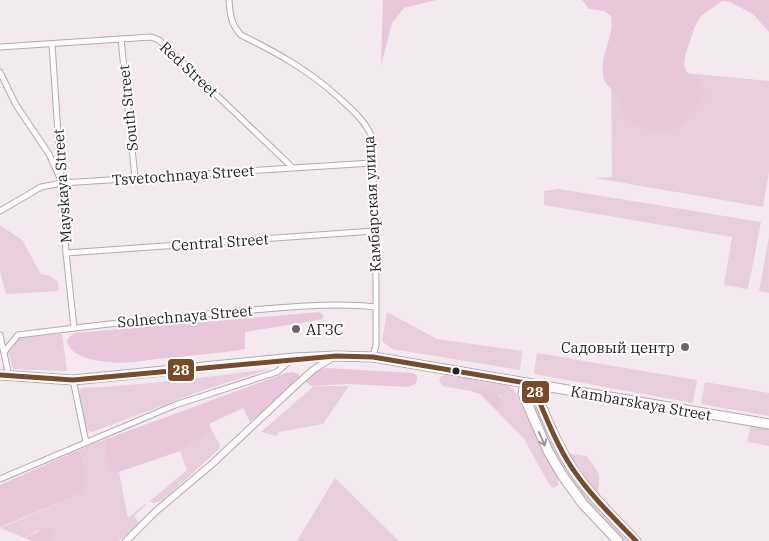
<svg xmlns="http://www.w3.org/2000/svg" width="769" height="541" viewBox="0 0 769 541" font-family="'IBM Plex Serif',serif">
	<rect width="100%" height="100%" fill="#f5e9f0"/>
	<!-- green -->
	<g fill="#e8cddd">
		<path d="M611 66 769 81V172L763 207 595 178 612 177Z"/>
		<path d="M559 189 761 222 748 289 724 285 732 237 544 205V191Z"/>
		<path d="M0 225 22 240 41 274 50 276 58 282 59 291 6 294 0 272Z"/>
		<path d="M769 237V293L759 291Z"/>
		<path d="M387 312 437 339 522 351 520 370 392 349 382 341Z"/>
		<path d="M62 334 67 371 13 369 7 349 22 336Z"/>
		<path d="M537 353 697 380 693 403 534 374Z"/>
		<path d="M270 369 204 390 92 432 86 430 79 392 82 388C145 385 208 377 270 369Z"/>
		<path d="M447 375 506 385 514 389 543 452 558 478V486L553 488 550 486 524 439 496 410 499 409 502 406 501 397C493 390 480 386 471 390V391L442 386 439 379 441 376Z"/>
		<path d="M705 382 769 393V416L701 404Z"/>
		<path d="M314 386H349L323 424 279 432 277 436 261 432Z"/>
		<path d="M535 407 538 408 564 463 580 486 631 541H624L589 504 563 470 554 455 534 409Z"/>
		<path d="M754 424 769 427V446L747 442 751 426Z"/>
		<path d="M212 431 220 445 219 449 162 501 153 503 150 501 187 470 180 451Z"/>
		<path d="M106 439V454L115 473 119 472 128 518 145 504 146 505 134 516 139 523 119 541H50L38 530 25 538 0 528 80 494 86 478 79 450Z"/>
		<path d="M568 453 586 456C600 474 601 472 598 495Z"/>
		<path d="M335 478 399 541H297Z"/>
	</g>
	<!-- forest -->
	<g fill="#e8c6db">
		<path d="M383 0H436L404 8 392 23 381 65Z"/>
		<path d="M582 0H769V32L753 14 730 2 722 1 701 16 695 26 685 56 684 65 687 72 702 83 705 94 704 98 702 102 689 114 680 127C665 132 631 131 623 114 620 109 621 101 617 96 612 88 604 85 603 74 600 54 615 36 611 16L604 11 589 9Z"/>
		<path d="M320 312 323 315V319L318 320 245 332V349C215 354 186 356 156 359 141 361 125 364 109 362 96 361 70 357 67 341L70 336 75 333Z"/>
		<path d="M327 368 413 373 417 376V381L415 384 408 387 348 384 311 386 306 382C308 373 319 370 327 368Z"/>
		<path d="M292 372 299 374 300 377 250 422 243 408 209 424 212 431 180 451 119 472 115 473 109 469 106 454V439L286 373Z"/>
		<path d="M472 388C483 387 496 390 502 400L501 408 496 410 480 394 471 391Z"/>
		<path d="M79 450C83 465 91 481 80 494L0 527V485Z"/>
		<path d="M45 528 52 529 53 536 50 541H32L25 538Z"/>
	</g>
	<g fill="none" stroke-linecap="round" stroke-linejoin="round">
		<defs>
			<g id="minor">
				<path d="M229 0C230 15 231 24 241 35 276 52 308 70 337 96 351 109 364 119 372 137L376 281V345L373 357"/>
				<path d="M121 39 135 178"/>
				<path d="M52 44 66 253 74 328"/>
				<path d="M0 47 151 37 159 40 292 167"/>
				<path d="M0 72 16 105 49 154 60 178"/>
				<path d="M0 211 41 187 62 183 372 163"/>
				<path d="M66 253 374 231"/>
				<path d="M0 335 9 376"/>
				<path d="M4 352 18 335C89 326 159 318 230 312 276 308 330 302 375 307"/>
				<path d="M73 380 86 442"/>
				<path d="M0 479 175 405 277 372 292 359"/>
			</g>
			<path id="tertiary" d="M126 541 155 512 212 464 295 386 313 370 335 356"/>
			<g id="primary">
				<path d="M0 375 73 380 294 358 336 356 373 357 769 424"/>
				<path d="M525 383 523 394 548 451 562 475 583 504 618 541"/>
				<path d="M532 384C544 412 555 442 572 468 590 495 614 518 636 541"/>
			</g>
		</defs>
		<!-- minor casing -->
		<use href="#minor" stroke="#b2a9af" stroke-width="7"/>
		<!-- tertiary casing -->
		<use href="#tertiary" stroke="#b2a9af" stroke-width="8"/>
		<!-- primary casing -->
		<use href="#primary" stroke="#b2a9af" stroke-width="11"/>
		<!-- minor -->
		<use href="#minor" stroke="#fefcfd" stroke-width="5"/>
		<!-- tertiary -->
		<use href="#tertiary" stroke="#fefcfd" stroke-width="6"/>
		<!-- primary -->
		<use href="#primary" stroke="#fefcfd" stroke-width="9"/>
		<defs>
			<path id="bus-1" d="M0 375 73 380 336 356 373 357 532 384C544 412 555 442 572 468 590 495 614 518 636 541"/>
		</defs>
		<!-- bus-1 casing -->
		<use href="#bus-1" stroke="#fff" stroke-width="9"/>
		<!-- bus-1 -->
		<use href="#bus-1" stroke="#7a4b2a" stroke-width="5"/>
	</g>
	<!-- one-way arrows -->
	<defs><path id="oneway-shaft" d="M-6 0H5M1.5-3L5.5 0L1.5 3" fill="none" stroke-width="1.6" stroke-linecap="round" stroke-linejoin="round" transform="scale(1.25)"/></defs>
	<use stroke="#9c989a" href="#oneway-shaft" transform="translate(542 439) rotate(66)"/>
	<!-- markers -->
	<g fill="#6e646a" stroke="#fff" stroke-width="2">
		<circle cx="296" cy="329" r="5"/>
		<circle cx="685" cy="347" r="5"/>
	</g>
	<circle fill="#251d22" stroke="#fff" stroke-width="2" cx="456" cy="371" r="4.5"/>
	<g text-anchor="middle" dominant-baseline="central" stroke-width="4" stroke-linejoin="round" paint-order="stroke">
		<!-- street labels -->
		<g font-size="15" fill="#251d22" stroke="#fff">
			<text transform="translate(189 69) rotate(43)">Red Street</text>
			<text transform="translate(128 108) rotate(-96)">South Street</text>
			<text transform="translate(183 175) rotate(-4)">Tsvetochnaya Street</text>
			<text transform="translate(62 186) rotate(-94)">Mayskaya Street</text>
			<text transform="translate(372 204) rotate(-93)">Камбарская улица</text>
			<text transform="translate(220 242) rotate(-4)">Central Street</text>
			<text transform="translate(185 316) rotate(-5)">Solnechnaya Street</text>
			<text transform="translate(641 403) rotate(10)">Kambarskaya Street</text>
		</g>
		<!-- poi labels -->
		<g font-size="15" fill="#251d22" stroke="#fff" text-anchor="start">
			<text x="306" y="329">АГЗС</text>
			<text x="675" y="347" text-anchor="end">Садовый центр</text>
		</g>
	</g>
	<g stroke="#fff" stroke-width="2">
		<rect x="167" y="358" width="28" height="24" rx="5" fill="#7a4b2a"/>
		<rect x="521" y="380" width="29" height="24" rx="5" fill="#7a4b2a"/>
	</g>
	<g font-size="14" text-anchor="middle" font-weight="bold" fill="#fff">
		<text x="181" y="375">28</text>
		<text x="535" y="397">28</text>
	</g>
</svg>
